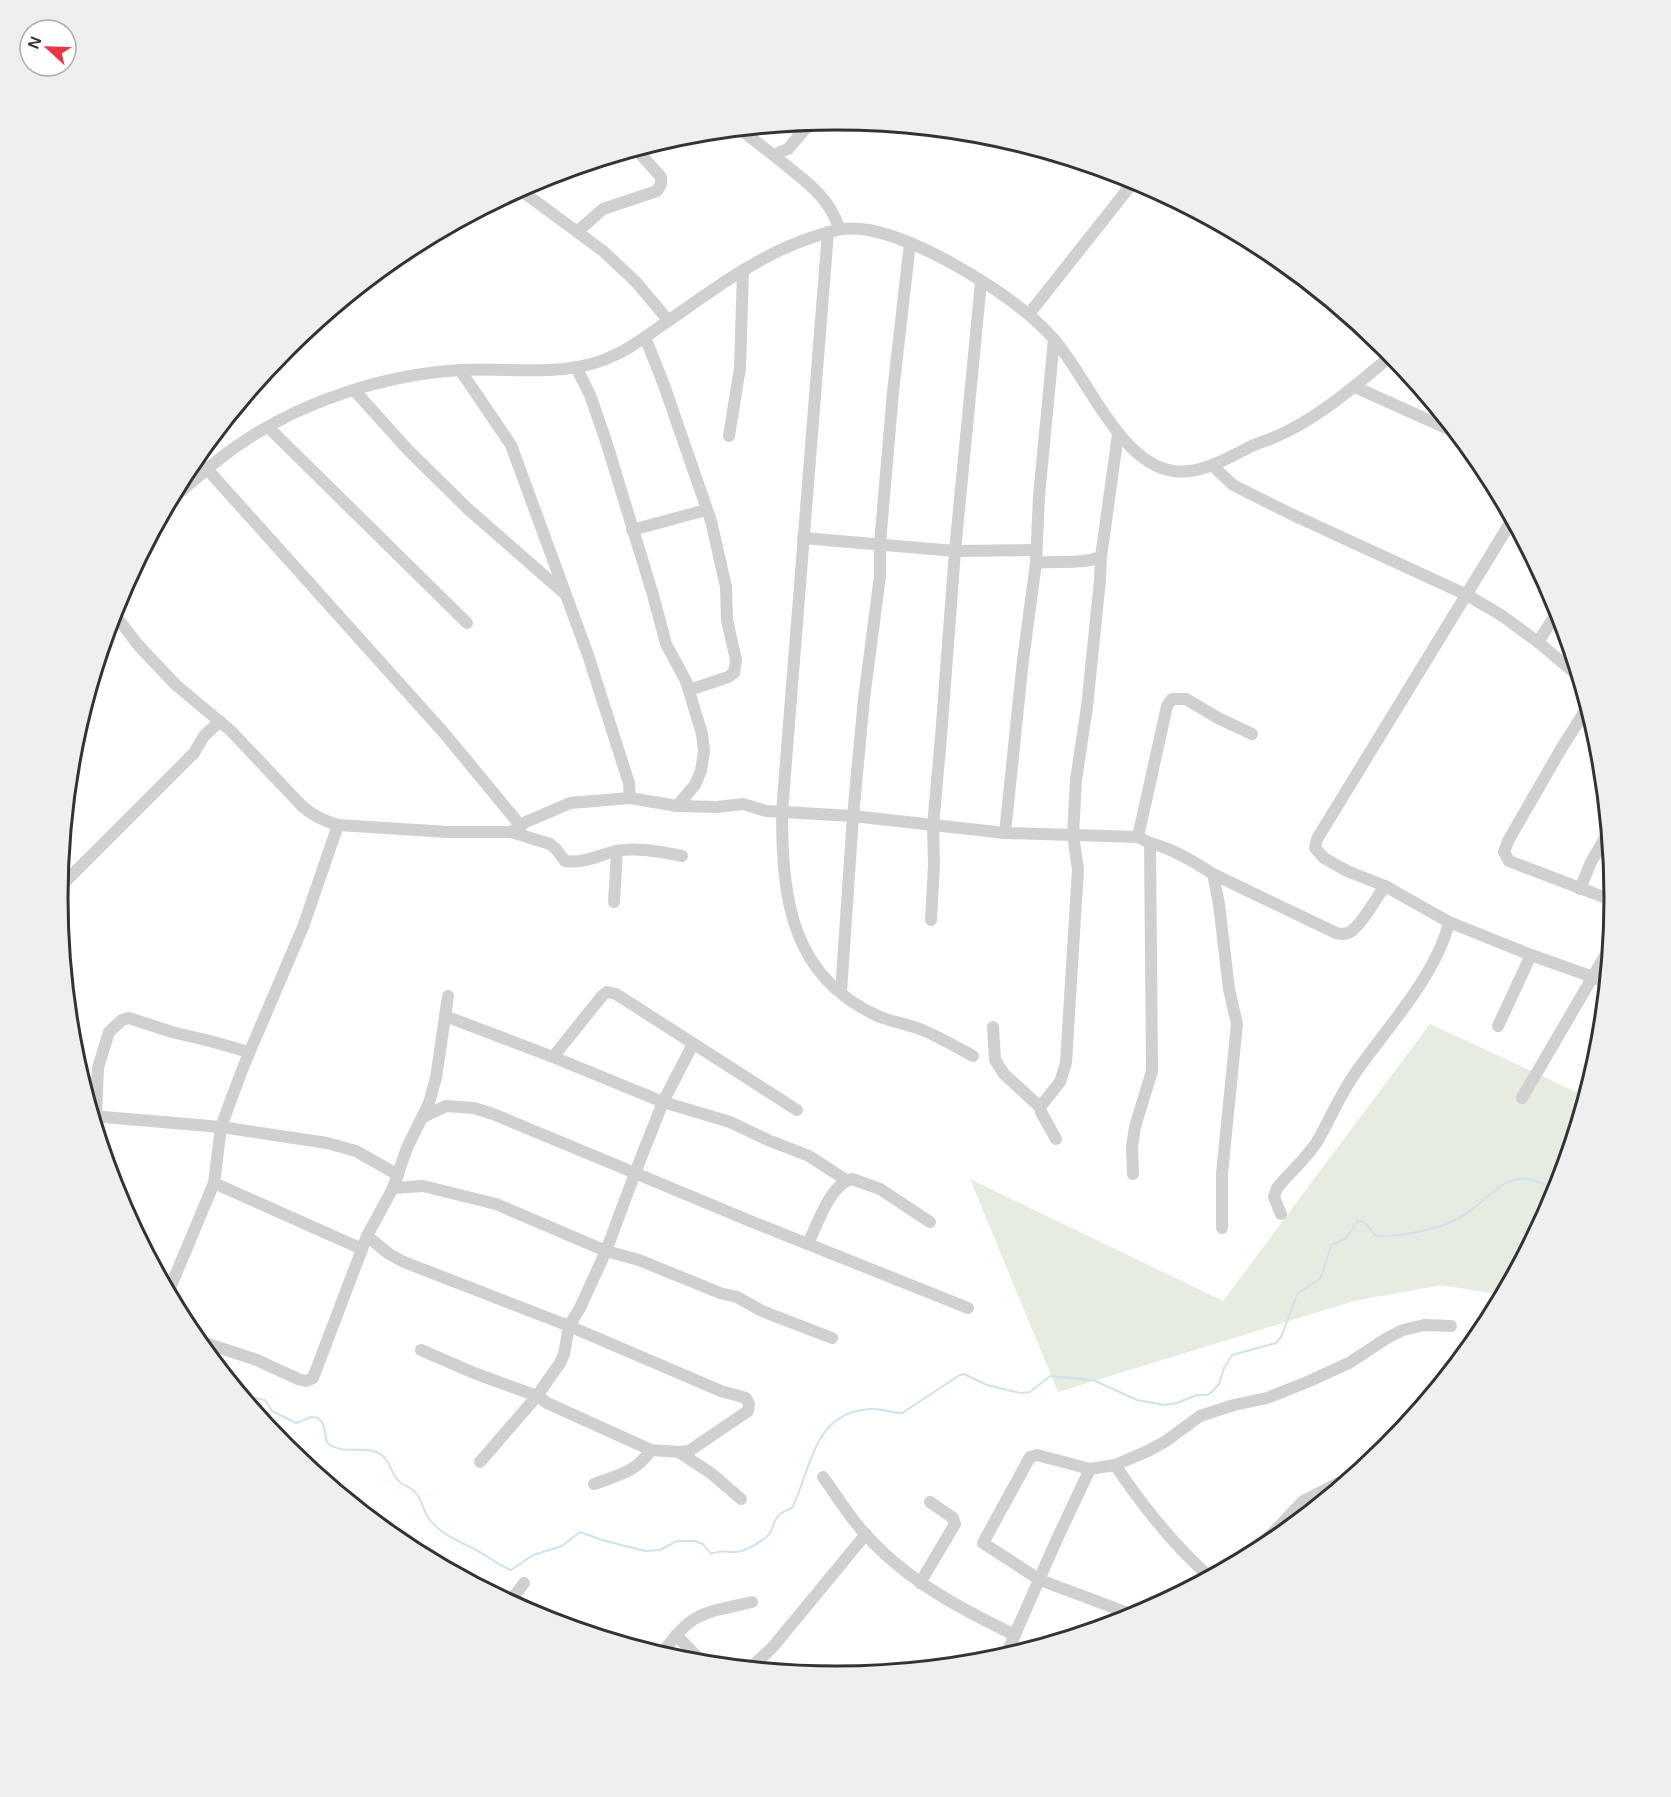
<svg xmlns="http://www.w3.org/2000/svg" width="1671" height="1797" viewBox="0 0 1671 1797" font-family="Helvetica,sans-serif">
	<rect width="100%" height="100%" fill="#fff"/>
	<!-- green -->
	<path fill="#e6ecdf" d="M1430 1024 1585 1096 1555 1197 1502 1295 1441 1285 1354 1301 1058 1392 970 1179 1223 1301Z"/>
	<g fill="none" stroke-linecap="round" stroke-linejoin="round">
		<!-- stream -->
		<path stroke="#cfe2ee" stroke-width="2" d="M242 1396 265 1400 272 1411 296 1423 312 1417 318 1418C329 1426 322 1441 330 1445 345 1455 369 1444 383 1456 390 1462 391 1472 397 1479 401 1485 410 1486 415 1492 423 1500 423 1512 430 1520 442 1535 459 1541 476 1550 488 1556 498 1565 511 1570L533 1555 562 1546 580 1532 602 1540 645 1551 660 1550 677 1541H695L703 1544 711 1554C720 1550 726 1552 735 1552 744 1552 758 1543 765 1538 779 1529 766 1517 792 1508 812 1468 813 1412 870 1409 881 1408 892 1413 902 1413L960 1375 964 1374 987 1385 1020 1393 1030 1392 1050 1376 1093 1380 1137 1400 1164 1405 1177 1403 1197 1395H1207L1212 1392 1219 1384 1224 1368 1232 1355 1276 1343 1281 1337 1298 1293 1316 1282 1321 1277 1331 1245 1345 1239 1358 1221 1364 1222 1376 1236C1399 1237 1436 1230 1457 1219 1496 1200 1504 1158 1556 1191"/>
		<!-- minor -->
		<g stroke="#d0d0d0" stroke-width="12">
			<path d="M810 123 788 149 780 152 777 158C803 180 828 194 839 228"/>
			<path d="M740 129 777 158"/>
			<path d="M519 189 603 251 636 282 668 320"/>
			<path d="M578 231 603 209 657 191 661 184V177L636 149"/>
			<path d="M828 232 782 812C782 899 791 978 880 1017 893 1022 907 1024 920 1029 938 1036 956 1047 973 1056"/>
			<path d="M1029 314 1135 180"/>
			<path d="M645 337 664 385 711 521 726 587 727 620 736 660 734 673 728 677 689 690"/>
			<path d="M576 367 590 395 606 441 653 595 666 644 686 681 702 734 704 751 701 771 695 785 677 806 630 798"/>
			<path d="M1355 387 1455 432"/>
			<path d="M354 390 408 450 468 509 564 593"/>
			<path d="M268 427 467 623"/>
			<path d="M729 436 740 368 743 271"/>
			<path d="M1212 465 1233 485 1291 514 1467 595 1501 615 1538 642 1577 675"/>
			<path d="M207 469 444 733 520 825"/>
			<path d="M168 503C191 483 214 461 240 444 302 401 386 374 462 370 512 367 570 379 617 354 636 345 653 331 671 319 715 288 761 254 813 237 834 230 846 226 869 230 924 241 1014 295 1052 337 1086 374 1119 464 1174 471 1200 475 1227 458 1248 448 1257 443 1266 441 1275 437 1318 419 1356 385 1392 355"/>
			<path d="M1512 520 1317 839 1315 848 1324 858 1347 871 1385 886 1449 922 1531 955 1593 977 1606 983"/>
			<path d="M632 530 706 510"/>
			<path d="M803 538 955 551 1036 550"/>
			<path d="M1036 563C1058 560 1079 565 1101 557"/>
			<path d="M113 612 138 645 176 685 231 731 302 806C313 816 324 821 338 825L448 832H511L526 822 570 803 630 798 629 783 588 655 511 445 460 370"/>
			<path d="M1538 642 1558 611"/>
			<path d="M1587 708 1561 749 1508 841 1504 852 1509 861 1614 901"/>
			<path d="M677 806 717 807 743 804 766 811 853 816 1005 833 1138 837 1150 843 1152 1071 1135 1127 1132 1147 1133 1174"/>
			<path d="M511 832 550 844 556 849 565 861C582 864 600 855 616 851 637 847 661 852 682 856"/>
			<path d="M1005 833 1023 660 1036 563 1039 496 1054 339"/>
			<path d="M1138 837 1167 706 1172 699H1186L1218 718 1252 734"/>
			<path d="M1150 843C1173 849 1193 861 1213 874L1219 904 1229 989 1237 1024 1222 1173V1228"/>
			<path d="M1213 874 1336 933C1341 934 1345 935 1350 932 1362 925 1376 898 1385 886"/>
			<path d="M58 889 194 753 204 736 220 721"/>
			<path d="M1580 889 1591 862 1608 833"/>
			<path d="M614 902 617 851"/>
			<path d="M931 920 934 865 933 826 941 737 955 551 981 282"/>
			<path d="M841 992 853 816 864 699 880 576V543L893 392 910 243"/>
			<path d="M445 1016 553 1057 663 1102 693 1044"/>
			<path d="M1498 1026 1531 955"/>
			<path d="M993 1027 995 1060 1004 1074 1040 1107"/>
			<path d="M553 1057 602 996 607 992 616 994 797 1110"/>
			<path d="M80 1076 97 1088"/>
			<path d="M1522 1098 1609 949"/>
			<path d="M92 1116 221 1127 327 1143 356 1151 398 1175"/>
			<path d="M96 1116 98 1068 109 1032 122 1020 129 1018 172 1032 210 1041 249 1052"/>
			<path d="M423 1117 446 1106 474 1108 493 1114 635 1173 663 1102 730 1122 768 1140 809 1156 846 1180"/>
			<path d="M1056 1139 1041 1112 1040 1107 1060 1082 1066 1063 1078 869 1073 836 1076 780 1087 707 1100 580 1101 557 1118 434"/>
			<path d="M214 1183 362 1249"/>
			<path d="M393 1188 423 1186 496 1204 606 1251 639 1260 720 1293 737 1297 762 1311 832 1338"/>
			<path d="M1281 1214 1274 1197 1277 1188C1289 1173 1309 1156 1318 1140 1331 1117 1341 1093 1356 1072 1387 1028 1437 974 1449 922"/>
			<path d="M367 1236 389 1254 404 1262 569 1326 721 1391 746 1398 749 1404 748 1411 689 1451 679 1452 651 1450 547 1403 537 1396 474 1373 421 1350"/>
			<path d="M808 1244C817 1225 830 1184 852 1179L880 1189 930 1222"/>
			<path d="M168 1293 214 1183 221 1127 232 1097 244 1065 303 927 338 825"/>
			<path d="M196 1340 257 1360 298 1379 306 1381 313 1378 367 1236 393 1188 407 1148 429 1103 436 1078 448 996"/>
			<path d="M679 1452 712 1474 741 1499"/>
			<path d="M480 1462 537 1396 560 1363 564 1354 569 1326 580 1308 606 1251 635 1173 750 1221 968 1308"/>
			<path d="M1115 1465C1142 1505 1173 1545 1210 1577"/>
			<path d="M823 1477C834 1492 844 1508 855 1522 897 1575 956 1607 1015 1635"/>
			<path d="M594 1484C618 1475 635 1473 651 1450"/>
			<path d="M1253 1554 1303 1501 1356 1474"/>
			<path d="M920 1583 955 1524 953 1518 930 1502"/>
			<path d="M509 1603 524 1583"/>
			<path d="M1136 1616 1040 1580 983 1543 1030 1457 1037 1455 1090 1469 1115 1465 1148 1451 1166 1441 1200 1416 1234 1405 1267 1398 1305 1383 1349 1363 1387 1338 1403 1330 1424 1325 1451 1326"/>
			<path d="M676 1635 704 1664"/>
			<path d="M1010 1647 1025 1651"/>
			<path d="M661 1655C693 1610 701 1614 752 1602"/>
			<path d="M1005 1657 1057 1539 1090 1469"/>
			<path d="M749 1669 772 1648 866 1534"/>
		</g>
	</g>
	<!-- crop -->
	<path d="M0 0H1671V1797H0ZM68 898a768 768 0 1 1 1536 0a768 768 0 1 1-1536 0Z" fill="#efefef" fill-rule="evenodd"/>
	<path fill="none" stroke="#333" stroke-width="3" d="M68 898a768 768 0 1 1 1536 0a768 768 0 1 1-1536 0Z"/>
	<!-- north arrow -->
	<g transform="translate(48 48) rotate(292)"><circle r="28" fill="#ffffff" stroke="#adadad" stroke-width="1.5"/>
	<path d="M0-4.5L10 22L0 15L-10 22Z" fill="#e63946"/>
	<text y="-9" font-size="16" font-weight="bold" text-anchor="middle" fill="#333333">N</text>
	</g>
</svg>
